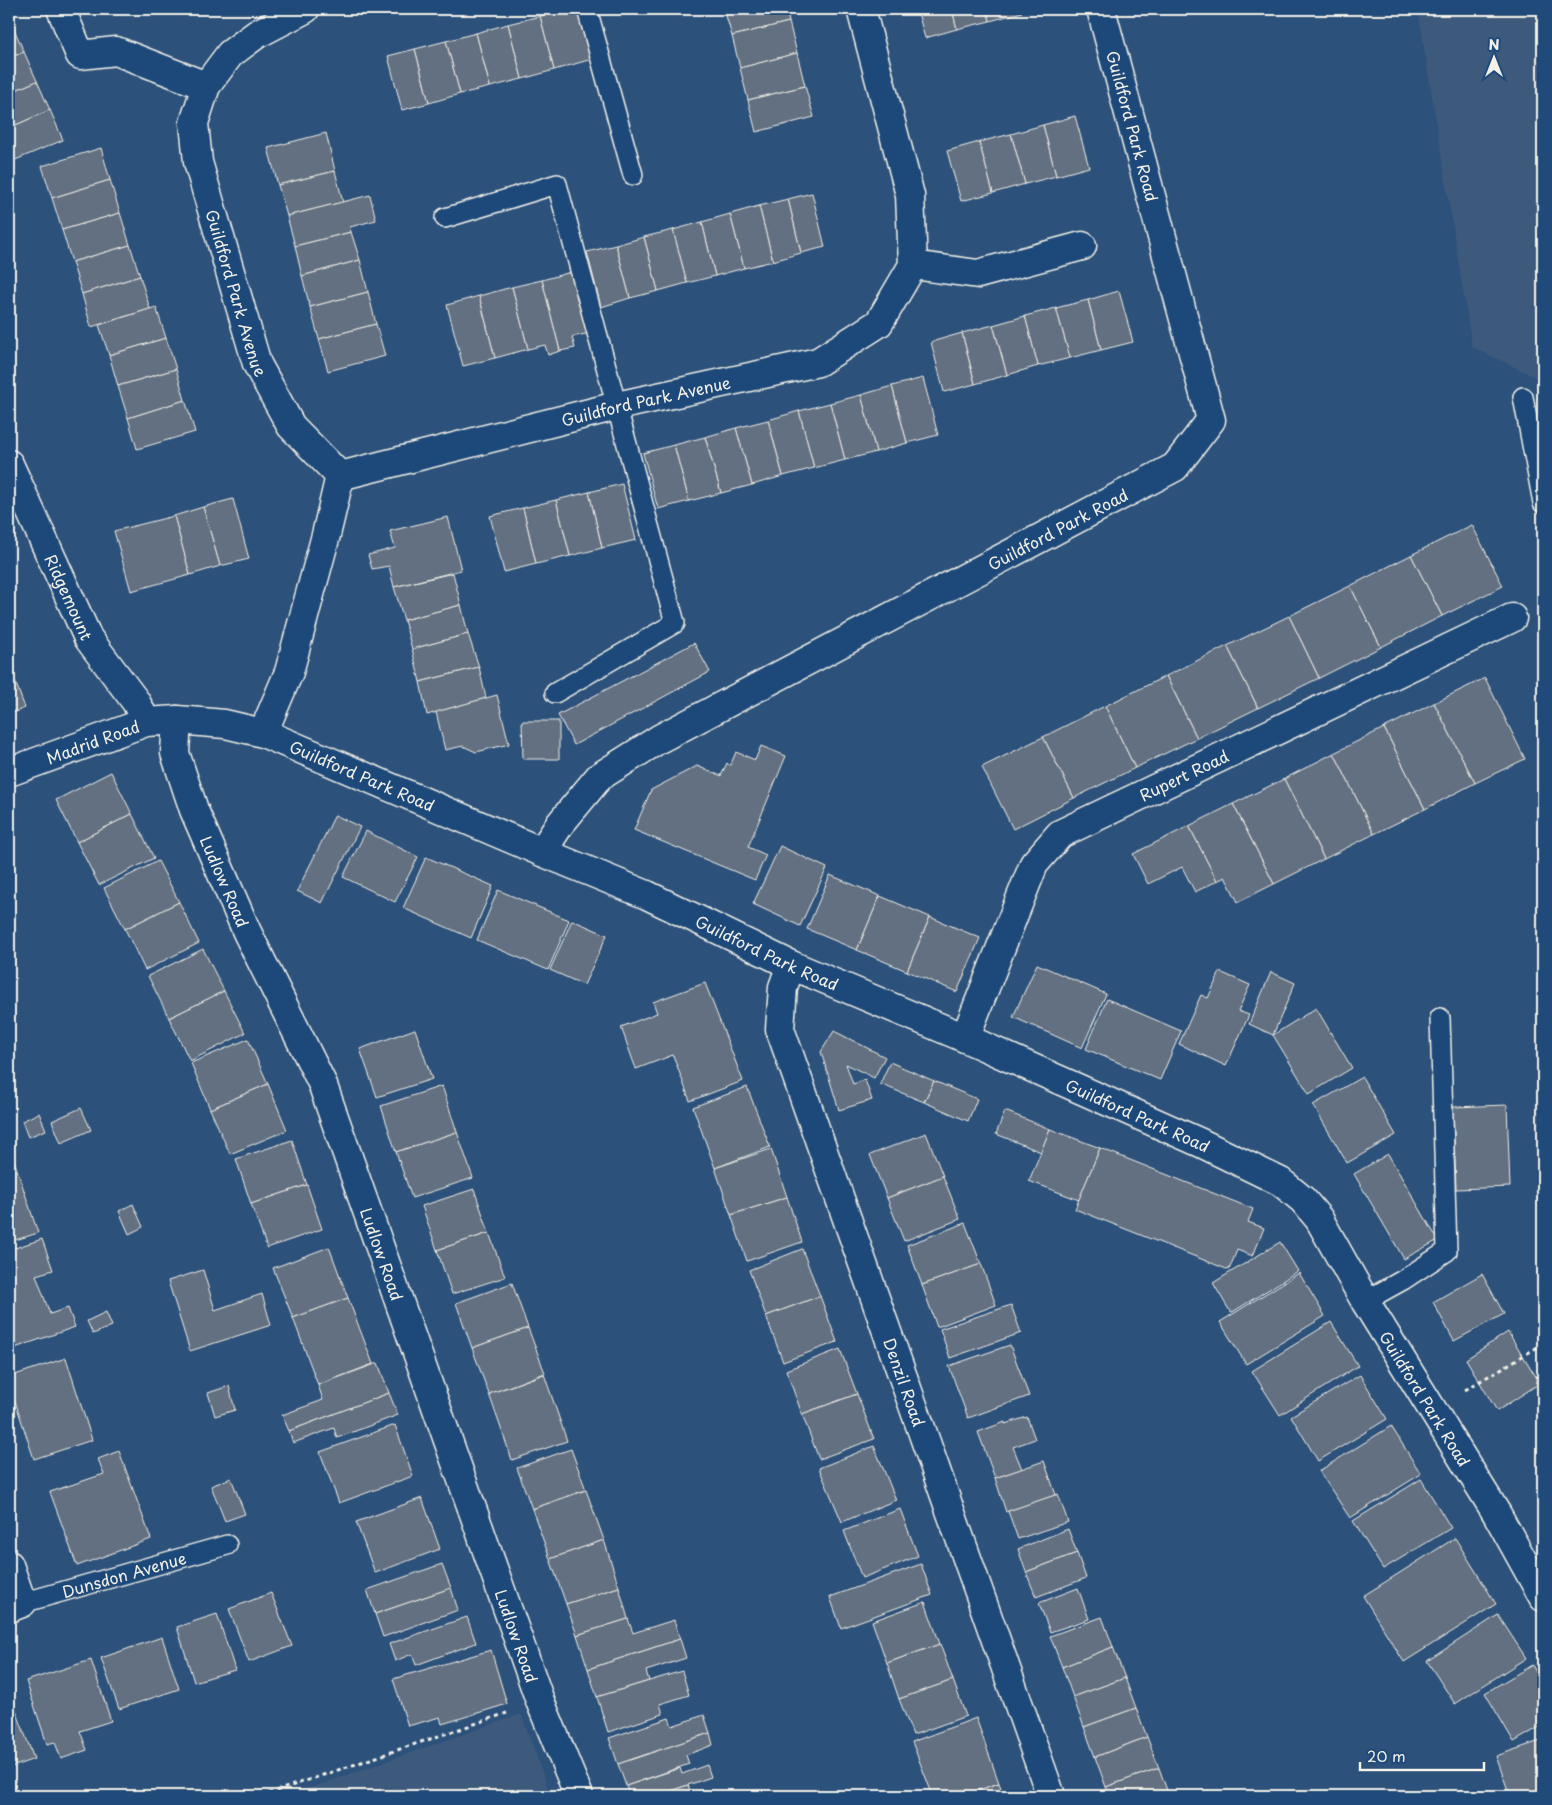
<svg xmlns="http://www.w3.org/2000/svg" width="1552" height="1805" viewBox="0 0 1552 1805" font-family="'Playpen Sans',sans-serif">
	<rect width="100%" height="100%" fill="#2c517b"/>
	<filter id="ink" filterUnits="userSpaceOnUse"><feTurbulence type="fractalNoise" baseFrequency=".02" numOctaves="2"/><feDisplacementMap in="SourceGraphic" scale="10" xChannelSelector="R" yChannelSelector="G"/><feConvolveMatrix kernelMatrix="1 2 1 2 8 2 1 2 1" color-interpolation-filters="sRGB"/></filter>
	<g filter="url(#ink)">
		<!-- built -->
		<g fill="#3c5a7d">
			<path d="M1418 9H1543V408L1537 378 1472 347Z"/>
			<path d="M521 1714 551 1796H287Z"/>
		</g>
		<!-- building -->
		<g fill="#626f81" stroke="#f4f1e8">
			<path d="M568 9H579L592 59 554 70 540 16Z"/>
			<path d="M724 9H786L789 22 732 36Z"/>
			<path d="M917 9H952L957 29 925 38Z"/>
			<path d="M952 9H987L990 21 957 29Z"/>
			<path d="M987 9H1021L1022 12 990 21Z"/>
			<path d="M540 16 554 70 522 79 508 24Z"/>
			<path d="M11 22 24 52 9 58V23Z"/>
			<path d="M789 22 797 53 740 68 732 36Z"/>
			<path d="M508 24 522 79 490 87 476 33Z"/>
			<path d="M476 33 490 87 460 94 446 41Z"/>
			<path d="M446 41 460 94 429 103 415 49Z"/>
			<path d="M415 49 429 103 402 110 388 56Z"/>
			<path d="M24 52 37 81 9 93V58Z"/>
			<path d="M797 53 805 86 748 100 740 68Z"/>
			<path d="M37 81 50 110 9 128V93Z"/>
			<path d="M805 86 814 117 756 132 748 100Z"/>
			<path d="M50 110 63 140 13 161 9 152V128Z"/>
			<path d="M1075 116 1089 167 1056 176 1043 125Z"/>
			<path d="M1043 125 1056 176 1025 184 1011 134Z"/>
			<path d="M326 133 335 171 278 185 268 148Z"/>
			<path d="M1011 134 1025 184 993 193 979 142Z"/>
			<path d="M979 142 993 193 961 201 947 151Z"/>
			<path d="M101 148 110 180 52 198 42 166Z"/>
			<path d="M335 171 343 202 287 216 278 185Z"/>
			<path d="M110 180 120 213 62 230 52 198Z"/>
			<path d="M812 193 825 247 801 253 788 199Z"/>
			<path d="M370 195 376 220 350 227 351 232 295 246 287 216Z"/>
			<path d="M788 199 801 253 773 261 759 206Z"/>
			<path d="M759 206 773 261 744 268 730 214Z"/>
			<path d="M120 213 130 245 72 262 62 230Z"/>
			<path d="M730 214 744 268 715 276 702 222Z"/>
			<path d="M702 222 715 276 687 283 673 230Z"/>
			<path d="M673 230 687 283 658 291 644 237Z"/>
			<path d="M351 232 360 260 302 276 295 246Z"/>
			<path d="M644 237 658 291 630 298 616 245Z"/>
			<path d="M130 245 140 276 82 294 72 262Z"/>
			<path d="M616 245 630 298 601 307 587 252Z"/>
			<path d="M360 260 368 292 310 307 302 276Z"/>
			<path d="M575 271 590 333 572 337 575 348 560 351 542 280Z"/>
			<path d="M140 276 150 309 91 327 82 294Z"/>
			<path d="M542 280 560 351 548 355 545 345 528 349 512 287Z"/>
			<path d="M512 287 528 349 495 358 479 296Z"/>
			<path d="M1119 291 1133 342 1101 350 1088 300Z"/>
			<path d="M368 292 376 324 319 339 310 307Z"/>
			<path d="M479 296 495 358 463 366 447 305Z"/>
			<path d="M1088 300 1101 350 1070 358 1056 308Z"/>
			<path d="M156 307 166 338 109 355 99 325Z"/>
			<path d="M1056 308 1070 358 1038 366 1025 316Z"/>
			<path d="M1025 316 1038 366 1007 375 993 325Z"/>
			<path d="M376 324 385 356 328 371 319 339Z"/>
			<path d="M993 325 1007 375 975 384 962 333Z"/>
			<path d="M962 333 975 384 944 392 931 342Z"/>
			<path d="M166 338 176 369 118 386 109 355Z"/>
			<path d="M176 369 185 400 128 418 118 386Z"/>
			<path d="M923 378 938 435 907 443 892 386Z"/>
			<path d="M892 386 907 443 876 452 861 395Z"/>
			<path d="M861 395 876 452 845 460 830 403Z"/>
			<path d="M185 400 195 432 137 449 128 418Z"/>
			<path d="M830 403 845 460 814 468 799 411Z"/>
			<path d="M799 411 814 468 783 476 768 420Z"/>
			<path d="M768 420 783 476 752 485 736 428Z"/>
			<path d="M736 428 752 485 721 493 705 437Z"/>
			<path d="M705 437 721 493 689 501 674 445Z"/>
			<path d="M674 445 689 501 658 509 643 453Z"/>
			<path d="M622 484 636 540 602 548 589 492Z"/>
			<path d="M589 492 602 548 570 556 556 500Z"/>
			<path d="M233 499 249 559 220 566 203 507Z"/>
			<path d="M556 500 570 556 536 564 523 508Z"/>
			<path d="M203 507 220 566 190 575 174 516Z"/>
			<path d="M523 508 536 564 504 572 490 516Z"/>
			<path d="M174 516 190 575 131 591 114 531Z"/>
			<path d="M448 517 461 570 394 587 389 566 372 569 368 555 395 548 390 531Z"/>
			<path d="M1472 525 1503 586 1442 616 1411 555Z"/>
			<path d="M1411 555 1442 616 1381 647 1350 586Z"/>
			<path d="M453 573 461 605 404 620 394 587Z"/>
			<path d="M1350 586 1381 647 1319 678 1289 616Z"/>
			<path d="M461 605 468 634 412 649 404 620Z"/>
			<path d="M1289 616 1319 678 1258 708 1227 646Z"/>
			<path d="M468 634 479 667 420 682 412 649Z"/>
			<path d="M694 643 710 672 574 745 558 715Z"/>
			<path d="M1227 646 1258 708 1197 738 1166 676Z"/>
			<path d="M9 665 25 708 9 714Z"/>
			<path d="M479 667 486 698 427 715 420 682Z"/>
			<path d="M1166 676 1197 738 1135 768 1105 706Z"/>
			<path d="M1485 678 1525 759 1475 783 1434 703Z"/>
			<path d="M497 695 509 744 476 752 463 746 445 750 436 712Z"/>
			<path d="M1434 703 1475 783 1425 809 1384 728Z"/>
			<path d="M1105 706 1135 768 1074 798 1043 737Z"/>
			<path d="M522 721H559V759H523Z"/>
			<path d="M1384 728 1425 809 1374 834 1334 753Z"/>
			<path d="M1043 737 1074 798 1013 829 982 767Z"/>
			<path d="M761 746 786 756 748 847 766 855 755 880 634 830 651 790 697 766 721 776 727 763 730 766 736 752 755 760Z"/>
			<path d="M1334 753 1374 834 1324 859 1284 779Z"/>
			<path d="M111 772 132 814 77 842 56 800Z"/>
			<path d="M1284 779 1324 859 1274 884 1233 804Z"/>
			<path d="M1233 804 1274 884 1238 902 1225 877 1217 881 1189 826Z"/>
			<path d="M132 814 154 858 99 885 77 842Z"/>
			<path d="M335 815 360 827 322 903 297 891Z"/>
			<path d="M1189 826 1217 881 1195 892 1182 867 1148 884 1133 854Z"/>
			<path d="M366 831 418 857 395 902 343 877Z"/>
			<path d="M780 846 827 868 800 926 753 904Z"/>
			<path d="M426 857 493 886 471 938 403 908Z"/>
			<path d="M158 861 179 902 125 929 104 888Z"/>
			<path d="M830 875 880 896 857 950 807 929Z"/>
			<path d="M498 890 569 920 548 970 477 940Z"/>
			<path d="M880 896 930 917 907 971 857 950Z"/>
			<path d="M179 902 199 943 145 970 125 929Z"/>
			<path d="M930 917 980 938 957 992 907 971Z"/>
			<path d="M572 920 607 935 584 985 550 970Z"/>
			<path d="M203 949 224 991 169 1018 148 976Z"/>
			<path d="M1037 964 1106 994 1082 1048 1013 1017Z"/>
			<path d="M1220 972 1250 985 1238 1011 1249 1015 1226 1066 1179 1044 1201 995 1208 998Z"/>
			<path d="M1271 972 1295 983 1273 1035 1249 1024Z"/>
			<path d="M705 983 743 1081 690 1101 673 1055 636 1069 621 1027 657 1013 653 1002Z"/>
			<path d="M224 991 245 1033 190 1061 169 1018Z"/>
			<path d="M1107 999 1181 1031 1160 1080 1086 1049Z"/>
			<path d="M1316 1008 1352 1068 1309 1094 1273 1035Z"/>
			<path d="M415 1029 432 1079 377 1097 360 1049Z"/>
			<path d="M834 1031 885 1057 874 1078 846 1064 853 1084 865 1080 872 1100 839 1110 821 1052Z"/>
			<path d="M248 1039 268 1084 210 1109 191 1063Z"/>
			<path d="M890 1062 934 1081 924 1102 880 1084Z"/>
			<path d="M1362 1077 1396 1135 1347 1163 1313 1105Z"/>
			<path d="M934 1081 977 1099 968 1121 924 1102Z"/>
			<path d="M268 1084 287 1130 230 1154 210 1109Z"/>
			<path d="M442 1086 457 1132 396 1152 381 1106Z"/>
			<path d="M747 1087 770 1147 715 1168 693 1107Z"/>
			<path d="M1507 1105 1510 1187 1456 1189 1453 1107Z"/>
			<path d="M81 1108 91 1130 61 1143 52 1121Z"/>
			<path d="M1005 1111 1050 1129 1041 1152 996 1134Z"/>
			<path d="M39 1113 46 1130 28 1137 22 1121Z"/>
			<path d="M1050 1129 1100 1148 1079 1200 1029 1181Z"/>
			<path d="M457 1132 473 1178 412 1198 396 1152Z"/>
			<path d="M926 1133 943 1176 887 1198 870 1155Z"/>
			<path d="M292 1140 307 1185 251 1204 236 1159Z"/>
			<path d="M9 1145 38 1233 9 1242Z"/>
			<path d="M1100 1148 1253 1209 1248 1222 1264 1228 1253 1256 1237 1250 1229 1270 1075 1209Z"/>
			<path d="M771 1149 787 1197 731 1215 715 1168Z"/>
			<path d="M1388 1154 1438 1240 1404 1259 1354 1174Z"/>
			<path d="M943 1176 960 1219 904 1241 887 1198Z"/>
			<path d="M307 1185 322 1229 267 1248 251 1204Z"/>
			<path d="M474 1189 489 1233 437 1250 422 1206Z"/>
			<path d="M787 1197 802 1242 747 1261 731 1215Z"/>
			<path d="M133 1204 143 1227 129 1234 119 1211Z"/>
			<path d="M965 1223 981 1264 922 1285 907 1245Z"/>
			<path d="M489 1233 505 1277 452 1294 437 1250Z"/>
			<path d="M42 1239 53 1270 36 1275 50 1314 68 1308 75 1327 9 1350V1250Z"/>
			<path d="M1280 1242 1298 1271 1231 1313 1213 1283Z"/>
			<path d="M329 1247 348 1298 293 1318 273 1268Z"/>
			<path d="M802 1249 820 1296 766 1316 749 1270Z"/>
			<path d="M981 1264 996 1305 937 1327 922 1285Z"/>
			<path d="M203 1270 215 1310 262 1294 271 1325 190 1351 168 1281Z"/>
			<path d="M1299 1273 1325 1316 1246 1364 1220 1322Z"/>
			<path d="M1482 1274 1504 1314 1454 1341 1433 1302Z"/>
			<path d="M512 1283 528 1328 472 1348 456 1303Z"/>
			<path d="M820 1296 837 1342 783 1362 766 1316Z"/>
			<path d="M348 1298 373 1364 318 1385 293 1318Z"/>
			<path d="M1011 1305 1021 1333 950 1358 940 1329Z"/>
			<path d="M106 1312 112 1326 93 1334 87 1321Z"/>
			<path d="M1331 1322 1358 1366 1280 1415 1252 1371Z"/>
			<path d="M528 1328 545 1373 489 1394 472 1348Z"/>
			<path d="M1508 1332 1540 1383 1497 1411 1466 1359Z"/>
			<path d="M1010 1345 1029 1396 968 1418 949 1366Z"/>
			<path d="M840 1349 857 1394 802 1414 786 1370Z"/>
			<path d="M66 1358 92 1440 34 1459 9 1383V1377Z"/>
			<path d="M378 1363 389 1393 289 1431 282 1415 323 1400 318 1385Z"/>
			<path d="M544 1374 567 1441 512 1460 489 1394Z"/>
			<path d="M1360 1375 1387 1419 1318 1461 1291 1416Z"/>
			<path d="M229 1386 235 1410 215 1416 208 1393Z"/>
			<path d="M389 1393 398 1415 337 1438 334 1428 293 1443 289 1431Z"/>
			<path d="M857 1394 874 1439 819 1459 802 1414Z"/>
			<path d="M1027 1417 1035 1439 1013 1447 1022 1469 995 1478 978 1432 1005 1422V1424Z"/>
			<path d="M395 1425 413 1476 339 1503 320 1452Z"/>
			<path d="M1391 1426 1421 1474 1350 1518 1319 1471Z"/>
			<path d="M874 1446 896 1500 842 1522 819 1468Z"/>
			<path d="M571 1449 586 1490 532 1509 517 1468Z"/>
			<path d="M119 1451 151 1539 77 1566 50 1492 104 1474 98 1459Z"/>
			<path d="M1044 1461 1056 1495 1006 1512 995 1478Z"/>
			<path d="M231 1478 245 1514 225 1521 211 1486Z"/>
			<path d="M1421 1479 1451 1528 1383 1569 1353 1521Z"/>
			<path d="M586 1490 604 1540 550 1559 532 1509Z"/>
			<path d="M1058 1494 1068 1522 1018 1539 1008 1511Z"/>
			<path d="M422 1498 440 1549 375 1573 356 1522Z"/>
			<path d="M900 1509 918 1556 862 1578 844 1531Z"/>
			<path d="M1068 1529 1077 1553 1026 1572 1018 1549Z"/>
			<path d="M1455 1538 1496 1604 1404 1662 1363 1596Z"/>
			<path d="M604 1540 619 1587 566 1604 550 1559Z"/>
			<path d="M1077 1553 1086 1578 1036 1597 1026 1572Z"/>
			<path d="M442 1564 451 1588 375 1614 367 1590Z"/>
			<path d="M921 1564 932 1595 841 1628 830 1597Z"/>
			<path d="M619 1587 628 1619 577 1635 566 1604Z"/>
			<path d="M451 1588 458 1610 383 1637 375 1614Z"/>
			<path d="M1078 1588 1089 1619 1050 1632 1039 1603Z"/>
			<path d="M271 1593 292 1646 249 1662 229 1609Z"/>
			<path d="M925 1602 940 1644 887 1663 872 1621Z"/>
			<path d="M217 1614 235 1670 194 1682 177 1627Z"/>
			<path d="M1498 1615 1526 1658 1455 1704 1427 1661Z"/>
			<path d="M467 1617 476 1643 416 1665 412 1654 395 1661 389 1644Z"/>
			<path d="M1102 1617 1113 1647 1062 1667 1050 1636Z"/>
			<path d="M628 1619 633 1633 674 1620 680 1639 588 1669 577 1635Z"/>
			<path d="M162 1637 179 1689 119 1709 101 1658Z"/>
			<path d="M680 1639 686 1658 646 1671 649 1681 597 1697 588 1669Z"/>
			<path d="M940 1644 953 1680 899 1699 887 1663Z"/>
			<path d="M1113 1647 1125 1678 1073 1697 1062 1667Z"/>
			<path d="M491 1650 507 1704 442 1724 440 1717 408 1726 393 1679Z"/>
			<path d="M91 1660 111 1721 80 1731 87 1750 61 1759 55 1742 47 1744 26 1681Z"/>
			<path d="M1532 1665 1543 1685V1725L1514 1742 1485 1693Z"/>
			<path d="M682 1671 689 1695 660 1704 663 1714 608 1732 597 1697Z"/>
			<path d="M1125 1678 1136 1708 1084 1727 1073 1697Z"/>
			<path d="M953 1680 966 1716 913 1735 899 1699Z"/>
			<path d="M9 1691 34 1759 9 1768Z"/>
			<path d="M1136 1708 1147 1737 1095 1757 1084 1727Z"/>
			<path d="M704 1715 710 1733 618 1764 609 1738 669 1718 672 1726Z"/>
			<path d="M976 1718 999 1783 962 1796H933L912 1742Z"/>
			<path d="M710 1733 713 1745 686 1755 689 1764 626 1786 618 1764Z"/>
			<path d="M1147 1737 1159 1768 1106 1787 1095 1757Z"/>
			<path d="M1543 1740V1796H1510L1496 1756Z"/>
			<path d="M707 1765 711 1777 656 1796H630L626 1786 680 1768 682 1774Z"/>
			<path d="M1159 1768 1169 1796H1110L1106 1787Z"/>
			<path d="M999 1783 1004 1796H962Z"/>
			<path d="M688 1785 692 1796H656Z"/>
		</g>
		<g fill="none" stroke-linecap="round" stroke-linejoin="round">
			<defs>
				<g id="lane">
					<path d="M587 9 633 175"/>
					<path d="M445 218 557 184 675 623 555 693"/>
					<path d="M1523 397 1543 503"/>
					<path d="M1365 1301 1403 1280 1447 1251 1440 1018"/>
					<path id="s1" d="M22 1603 227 1545"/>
				</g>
				<g id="street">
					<path d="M61 9 80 55 116 51 206 86"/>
					<path id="s2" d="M305 9 257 34 230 54 206 86 194 123 198 162 257 364 291 426 340 476"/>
					<path d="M913 265 978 274 1082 246"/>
					<path id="s3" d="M9 464 88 638 136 702 146 722"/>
					<path id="s4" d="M340 476 617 406 818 362 879 323 913 265 910 195 861 9"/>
					<path id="s5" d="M177 720 175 753 194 810 247 932 322 1083 540 1701 579 1796"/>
					<path d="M263 733 289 672 326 535 340 476"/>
					<path id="s6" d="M542 852 560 824 599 777 659 739 1175 467 1211 420 1101 9"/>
					<path id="s7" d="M791 965 783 987 780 1029 1051 1796"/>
					<path id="s8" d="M965 1038 1034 864 1060 834 1512 618"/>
					<path d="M9 1565 22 1603 9 1608"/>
				</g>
				<g id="secondary">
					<path id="s9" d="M9 772 146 722 177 720 225 724 263 733 542 852 647 895 791 965 965 1038 1201 1143 1281 1182 1303 1200 1319 1219 1365 1301 1497 1514 1543 1597"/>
				</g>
			</defs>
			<!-- lane casing -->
			<use href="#lane" stroke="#f4f1e8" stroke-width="22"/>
			<!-- street casing -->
			<use href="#street" stroke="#f4f1e8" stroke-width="31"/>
			<!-- secondary casing -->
			<use href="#secondary" stroke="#f4f1e8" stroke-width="31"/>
			<!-- path -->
			<g stroke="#f4f1e8" stroke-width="3" stroke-dasharray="4 4" stroke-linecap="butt">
				<path d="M1465 1390 1543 1344"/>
				<path d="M261 1796 507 1713"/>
			</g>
			<!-- lane -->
			<use href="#lane" stroke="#1f4a7a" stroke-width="19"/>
			<!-- street -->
			<use href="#street" stroke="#1f4a7a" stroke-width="28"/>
			<!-- secondary -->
			<use href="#secondary" stroke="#1f4a7a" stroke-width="28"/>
		</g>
	</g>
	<g text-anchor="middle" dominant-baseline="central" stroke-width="4" stroke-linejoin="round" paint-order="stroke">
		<!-- street labels -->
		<g font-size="16" fill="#f4f1e8" stroke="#1f4a7a">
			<text transform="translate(1133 126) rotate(75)">Guildford Park Road</text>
			<text stroke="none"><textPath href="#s2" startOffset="342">Guildford Park Avenue</textPath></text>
			<text stroke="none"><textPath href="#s4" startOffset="315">Guildford Park Avenue</textPath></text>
			<text stroke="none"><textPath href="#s6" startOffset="616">Guildford Park Road</textPath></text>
			<text stroke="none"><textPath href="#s3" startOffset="146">Ridgemount</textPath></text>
			<text stroke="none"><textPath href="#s9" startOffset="89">Madrid Road</textPath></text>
			<text stroke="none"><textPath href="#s8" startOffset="364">Rupert Road</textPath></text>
			<text stroke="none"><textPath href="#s9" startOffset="372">Guildford Park Road</textPath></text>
			<text stroke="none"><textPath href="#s5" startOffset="171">Ludlow Road</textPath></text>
			<text stroke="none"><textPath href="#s9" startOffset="814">Guildford Park Road</textPath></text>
			<text stroke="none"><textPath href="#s9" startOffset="1219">Guildford Park Road</textPath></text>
			<text stroke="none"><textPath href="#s5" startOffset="576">Ludlow Road</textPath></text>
			<text stroke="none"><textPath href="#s7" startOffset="440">Denzil Road</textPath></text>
			<text stroke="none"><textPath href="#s9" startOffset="1639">Guildford Park Road</textPath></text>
			<text stroke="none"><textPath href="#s1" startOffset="106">Dunsdon Avenue</textPath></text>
			<text stroke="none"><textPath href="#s5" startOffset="981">Ludlow Road</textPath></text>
		</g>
	</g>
	<!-- margin -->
	<rect width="1552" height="1805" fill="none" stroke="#1f4a7a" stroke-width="30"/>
	<rect x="15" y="15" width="1522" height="1775" fill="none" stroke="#f4f1e8" stroke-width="2" filter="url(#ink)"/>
	<!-- north arrow -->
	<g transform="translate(1494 58)" stroke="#1f4a7a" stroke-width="4" paint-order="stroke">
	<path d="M0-4L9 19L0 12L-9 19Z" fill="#f4f1e8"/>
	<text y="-8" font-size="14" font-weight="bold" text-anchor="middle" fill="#f4f1e8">N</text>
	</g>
	<!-- scale -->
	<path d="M1360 1762v8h124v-8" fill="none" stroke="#f4f1e8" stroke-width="2.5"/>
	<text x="1367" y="1762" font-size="15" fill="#f4f1e8" stroke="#1f4a7a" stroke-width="4" paint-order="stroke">20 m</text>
</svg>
